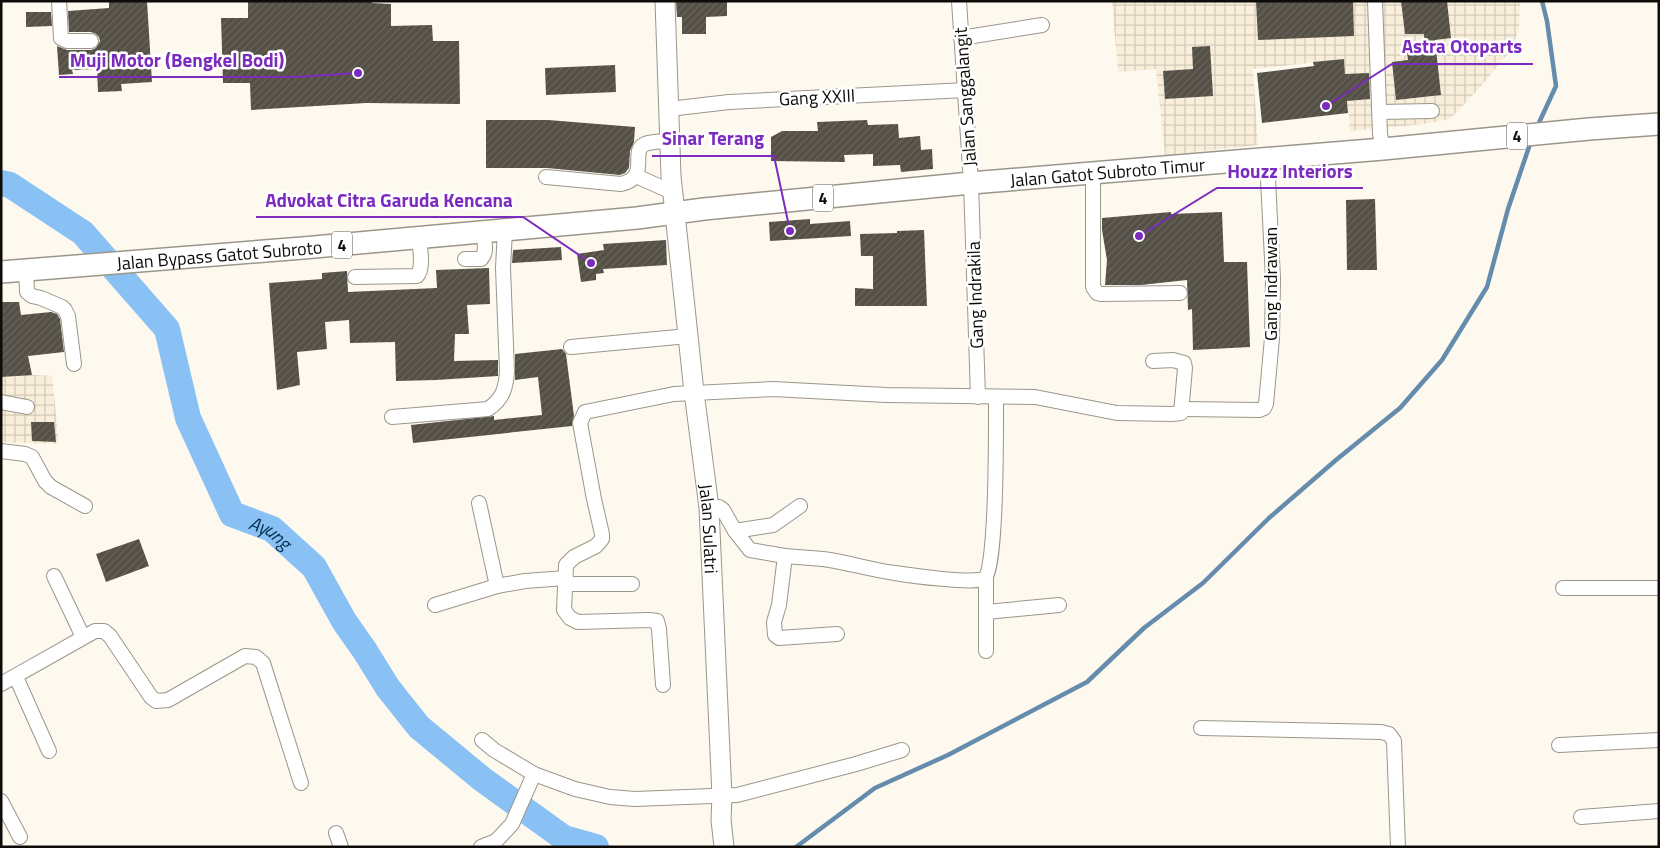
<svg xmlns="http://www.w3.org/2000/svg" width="1660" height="848" viewBox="0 0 1660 848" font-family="'Titillium Web',sans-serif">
	<defs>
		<pattern id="industrial-grid" width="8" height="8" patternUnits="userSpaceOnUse" patternTransform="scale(1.25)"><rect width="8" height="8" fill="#f8eeda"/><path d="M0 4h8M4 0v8" fill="none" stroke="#d3cbba"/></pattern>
		<pattern id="building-hatch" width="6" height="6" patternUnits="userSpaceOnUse" patternTransform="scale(1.25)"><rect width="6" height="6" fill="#555046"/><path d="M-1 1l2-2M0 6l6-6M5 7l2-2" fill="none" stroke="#69645c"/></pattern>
	</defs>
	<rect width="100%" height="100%" fill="#fef9ef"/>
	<!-- industrial -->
	<g fill="url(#industrial-grid)">
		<path d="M1112 1H1519L1520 5 1519 30 1510 51 1482 85 1450 119 1423 124 1350 131 1344 59 1253 69 1258 145 1165 155 1156 69 1118 72Z"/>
		<path d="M27 350 32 375 52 376 59 444 1 442V351Z"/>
	</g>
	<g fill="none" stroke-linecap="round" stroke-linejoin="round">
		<!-- stream -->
		<g stroke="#658bad" stroke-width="4.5">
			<path d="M1537 127 1556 86 1547 21 1542 1"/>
			<path d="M796 847 875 788 948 755 1087 682 1144 628 1203 583 1269 518 1336 460 1400 408 1442 360 1487 287 1508 209 1531 141"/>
		</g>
		<!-- river -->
		<path stroke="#8ac1f4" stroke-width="26" id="s1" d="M1 183 10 185 83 233 167 329 188 418 232 514 272 529 314 567 344 621 365 651 388 688 419 727 482 779 564 838 596 847"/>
	</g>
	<!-- building -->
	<g fill="url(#building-hatch)">
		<path d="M109 1H147L152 82 121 84 122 91 98 92 97 69 72 70 73 74 59 75 57 46 67 50H91L96 48 100 41 99 37 96 34 91 32H69L68 11 109 8Z"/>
		<path d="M248 1H372V3L391 4V26L432 25 433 41H459L460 104 366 103 251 110 250 83H223L221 18H248Z"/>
		<path d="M676 1H727V16L706 17V34H682V17H677Z"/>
		<path d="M1256 1H1353L1354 36 1258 40Z"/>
		<path d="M1401 1H1447L1451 38 1435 40 1441 95 1396 100 1392 62 1408 60 1407 52 1425 50 1424 34H1405Z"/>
		<path d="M26 12H51L52 26 26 27Z"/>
		<path d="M1210 46 1213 96 1165 99 1163 71 1193 69 1192 47Z"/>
		<path d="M1344 59 1345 74 1369 73 1370 99 1347 101 1348 113 1262 123 1257 73 1314 66 1313 62Z"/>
		<path d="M615 65 616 92 546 95 545 68Z"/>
		<path d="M486 120H548L635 127 634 142 630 151 629 168 625 173 620 175 547 168H486Z"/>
		<path d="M867 120 868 125 898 124 899 138 920 136 921 150 932 149 933 169 901 172 900 165 873 166V154L844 155 845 162 771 161V137L782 131H818L817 122Z"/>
		<path d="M1375 199 1377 270H1347L1346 200Z"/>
		<path d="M1171 212V214L1222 212 1224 262H1247L1250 347 1193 350 1192 309 1188 310 1187 280 1141 285H1105L1107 260 1102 230V218Z"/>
		<path d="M810 219V224L850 221 851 236 770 241 769 222Z"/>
		<path d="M924 230 927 306H855V288L873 289V256H861L860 234 897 233V231Z"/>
		<path d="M666 240 667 265 603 269 604 273 596 274V280L581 282 577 254 604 250 603 244Z"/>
		<path d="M561 247 562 260 512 263 513 250Z"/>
		<path d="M489 268 490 304 467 305 469 334H455L454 361 498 360V376L436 380 396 381 395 342 350 343 349 320 325 322 327 349 297 352 300 385 277 390 269 283 322 279V273L347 271 348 292 437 288 436 270Z"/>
		<path d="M1 302H19L21 315 51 312 57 314 60 319 64 352 28 356 32 375 1 377Z"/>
		<path d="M562 349 566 354 574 416 572 426 413 443 411 425 494 416V420L542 415 538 377 515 380V354Z"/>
		<path d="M31 422H54L56 442 32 441Z"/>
		<path d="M139 539 149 566 106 582 96 554Z"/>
	</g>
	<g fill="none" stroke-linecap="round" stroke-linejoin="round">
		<defs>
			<g id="minor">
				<path d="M59 1 61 38 67 41H91"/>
				<path d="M959 1 971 183 978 397"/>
				<path d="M1375 1 1380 134 1383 149"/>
				<path d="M961 38 1042 25"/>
				<path d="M669 109 729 102 966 90"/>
				<path d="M1380 112 1432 111"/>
				<path d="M1093 174V287L1097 293 1101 294 1180 293"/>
				<path d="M636 176 672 192"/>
				<path d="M546 177 621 184C651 177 629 151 645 144 653 141 662 142 670 141"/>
				<path d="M465 259H481C488 252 484 241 483 232"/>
				<path d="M26 270 27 292 32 296 41 298 62 307 65 310 68 316 74 364"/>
				<path d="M355 277 417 276C424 268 420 249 419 238"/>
				<path d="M571 347 688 336"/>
				<path d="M1 402 27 407"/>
				<path d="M1182 409 1259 410 1264 408 1266 404 1272 338 1273 279 1267 159"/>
				<path d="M392 417 488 409C503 399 506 388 507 371L503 268 505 230"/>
				<path d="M1 451 25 454 32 457 45 481 51 487 85 506"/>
				<path d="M479 503 497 586"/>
				<path d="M709 508 719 507 723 510 735 531 750 550 785 556"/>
				<path d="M735 531 773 525 800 506"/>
				<path d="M54 576 83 637"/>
				<path d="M986 577V651"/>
				<path d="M566 584H632"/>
				<path d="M1563 588H1659"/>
				<path d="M435 605 497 586 525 581 566 578"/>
				<path d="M986 612 1059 605"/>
				<path d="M837 634 779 638 775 635 774 622 779 605 785 556C798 557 811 558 823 559 847 562 871 570 895 573 907 575 979 585 985 578 997 566 996 423 996 397"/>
				<path d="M16 677 49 751"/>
				<path d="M1 684 95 631H104L110 636 151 697 156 701 168 700 245 656 256 657 263 663 301 783"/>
				<path d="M663 685 659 629 657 621 649 620 578 622 570 618 564 610 566 565 574 557 596 546 602 539V534L594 499 580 423 585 412 674 394 773 389 886 395 1035 397 1117 413 1172 414 1181 413 1185 368 1184 363 1173 360 1153 361"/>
				<path d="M1201 728 1381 732 1389 734 1394 741 1398 847"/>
				<path d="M482 740 494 750 534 774 575 789 610 797 635 799 737 795 856 764 902 750"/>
				<path d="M1559 745 1659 740"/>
				<path d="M1 801 20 837"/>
				<path d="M1581 817 1659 811"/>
				<path d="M336 833 341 847"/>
				<path d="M481 847 496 841 512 824 534 774"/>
			</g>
			<g id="major">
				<path id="s2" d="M665 1 671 176 694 392 709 508 722 796 721 820 724 847"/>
			</g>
			<g id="highway">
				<path id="s3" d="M1 272 303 248 637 218 704 209 971 183 1383 149 1589 129 1659 124"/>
			</g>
		</defs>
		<!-- minor casing -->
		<use href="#minor" stroke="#9b968a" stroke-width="16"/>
		<!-- major casing -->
		<use href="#major" stroke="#9b968a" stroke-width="21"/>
		<!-- highway casing -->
		<use href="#highway" stroke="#9b968a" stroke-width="24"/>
		<!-- minor -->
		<use href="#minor" stroke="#fff" stroke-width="14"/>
		<!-- major -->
		<use href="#major" stroke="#fff" stroke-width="19"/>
		<!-- highway -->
		<use href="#highway" stroke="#fff" stroke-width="21"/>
	</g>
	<g text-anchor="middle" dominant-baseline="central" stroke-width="5" stroke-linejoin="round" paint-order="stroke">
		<!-- shield labels -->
		<g fill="#fff" stroke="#565552" stroke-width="1">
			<rect x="1507" y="122.5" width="20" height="27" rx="4"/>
			<rect x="813" y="184.5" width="20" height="27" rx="4"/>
			<rect x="332" y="231.5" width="20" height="27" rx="4"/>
		</g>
		<g font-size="16" font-weight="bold" fill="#0e0c08">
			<text x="1517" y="136">4</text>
			<text x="823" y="198">4</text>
			<text x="342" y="245">4</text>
		</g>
		<!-- street labels -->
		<g font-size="18" fill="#0e0c08" stroke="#fff">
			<text transform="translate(817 97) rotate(-3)">Gang XXIII</text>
			<text transform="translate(965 97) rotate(-94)">Jalan Sanggalangit</text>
			<text stroke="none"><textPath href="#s3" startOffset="1111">Jalan Gatot Subroto Timur</textPath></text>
			<text stroke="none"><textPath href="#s3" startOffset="219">Jalan Bypass Gatot Subroto</textPath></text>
			<text transform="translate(1270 284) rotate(-90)">Gang Indrawan</text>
			<text transform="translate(975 295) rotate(-92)">Gang Indrakila</text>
			<text stroke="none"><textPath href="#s2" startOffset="530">Jalan Sulatri</textPath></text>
		</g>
		<!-- water labels -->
		<g font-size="19" font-style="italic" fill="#063152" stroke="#fff">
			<text stroke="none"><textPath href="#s1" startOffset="464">Ayung</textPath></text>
		</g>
	</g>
	<!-- callouts -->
	<path fill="none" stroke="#7b2cbf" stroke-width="2" d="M1326 106L1392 64H1533M358 73L294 77H59M790 231L774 156H652M1139 236L1217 188H1363M591 263L523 217H256"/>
	<g fill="#7b2cbf" stroke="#fff" stroke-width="2">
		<circle cx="1326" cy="106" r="5"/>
		<circle cx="358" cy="73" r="5"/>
		<circle cx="790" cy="231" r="5"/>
		<circle cx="1139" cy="236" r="5"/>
		<circle cx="591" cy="263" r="5"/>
	</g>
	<g font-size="19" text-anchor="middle" font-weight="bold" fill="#7b2cbf" stroke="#fff" stroke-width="5" stroke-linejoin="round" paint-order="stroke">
		<text x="1462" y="53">Astra Otoparts</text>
		<text x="177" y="67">Muji Motor (Bengkel Bodi)</text>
		<text x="713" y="145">Sinar Terang</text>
		<text x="1290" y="178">Houzz Interiors</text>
		<text x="389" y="207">Advokat Citra Garuda Kencana</text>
	</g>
	<!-- border -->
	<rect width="1660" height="848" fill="none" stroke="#0e0c08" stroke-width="5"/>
</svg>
